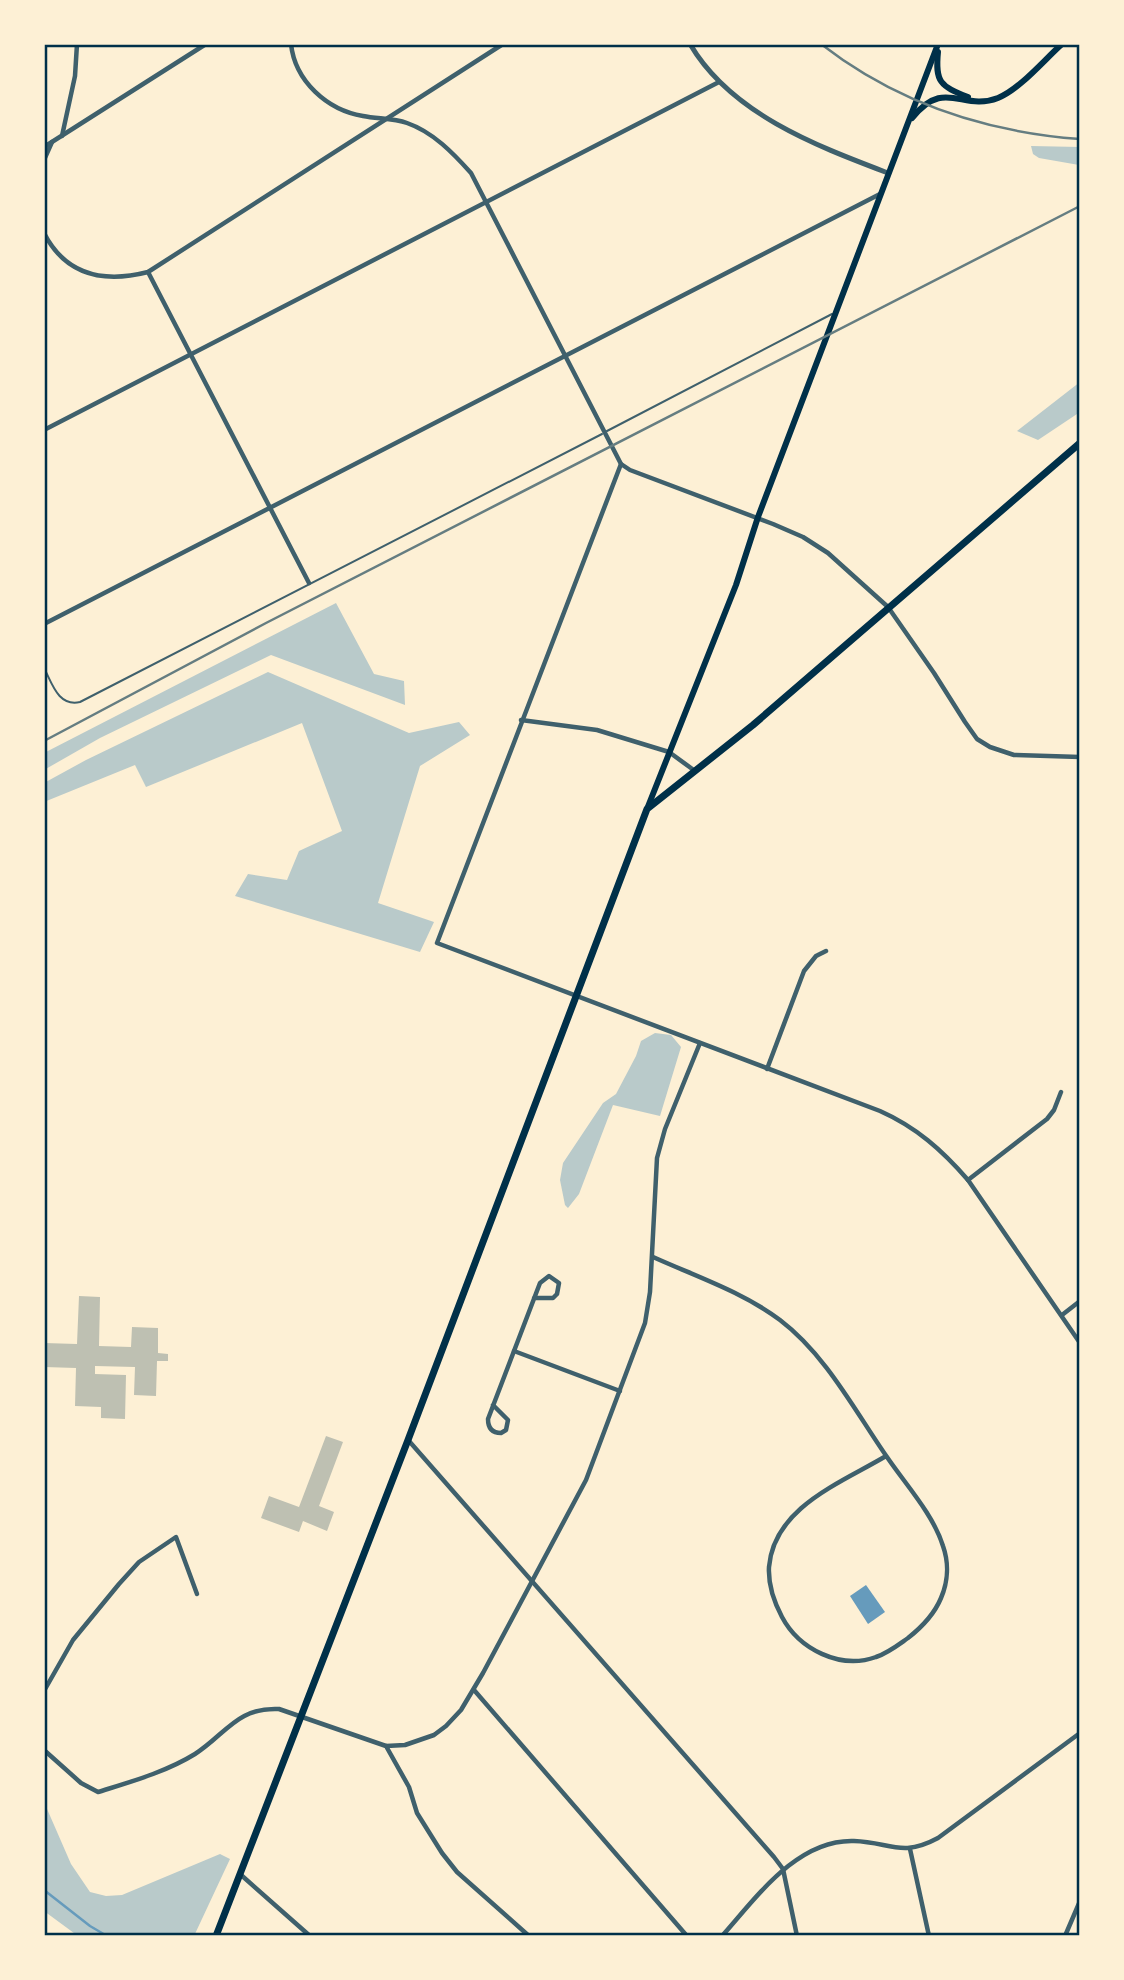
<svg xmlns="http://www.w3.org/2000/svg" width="1124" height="1980" viewBox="0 0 1124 1980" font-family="'Asap Condensed',sans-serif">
	<rect width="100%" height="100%" fill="#fdf0d5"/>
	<!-- green -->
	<g fill="#b9caca">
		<path d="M1031 146 1080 147V171L1079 165 1039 158 1033 154Z"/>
		<path d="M1080 382V412L1038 440 1017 431Z"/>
		<path d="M336 603 374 674 404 681 405 705 271 655 100 738 44 770V753Z"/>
		<path d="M268 672 409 733 459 722 470 735 420 766 378 903 434 922 420 952 235 896 248 874 287 880 299 851 342 831 302 723 146 787 135 765 44 802V783L86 760Z"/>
		<path d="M655 1033 671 1035 681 1047 660 1116 613 1105 579 1194 568 1208 565 1205 560 1180 563 1163 603 1103 616 1094 636 1056 641 1041Z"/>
		<path d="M44 1802 71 1864 90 1892 106 1896 122 1895 220 1854 230 1859 194 1936H78L44 1911Z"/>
	</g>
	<!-- water -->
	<path fill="#669bbc" d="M866 1585 885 1612 868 1624 850 1596Z"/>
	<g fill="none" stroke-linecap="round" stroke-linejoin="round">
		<!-- stream -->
		<path stroke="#669bbc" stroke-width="2.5" d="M44 1890 90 1926 107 1936"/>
	</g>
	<!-- building -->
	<g fill="#bec0b2">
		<path d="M79 1296 100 1297 99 1346 131 1347 132 1327 158 1328V1353L168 1354V1361H157L156 1396 134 1395 135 1367 95 1366V1374L126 1375 125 1419 101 1418V1407L75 1406 76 1368 44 1367V1343L77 1344Z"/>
		<path d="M326 1436 343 1442 319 1506 334 1512 327 1531 303 1521 299 1532 261 1518 269 1496 299 1507Z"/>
	</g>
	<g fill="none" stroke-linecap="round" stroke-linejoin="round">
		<!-- service -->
		<g stroke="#3f606c" stroke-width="2">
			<path d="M607 431 832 314"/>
			<path d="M44 668C52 683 58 707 80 702L602 434"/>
		</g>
		<!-- minor -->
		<g stroke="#3f606c" stroke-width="4.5">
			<path d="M291 44C295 81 327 110 363 116 377 119 393 118 407 123 433 132 453 153 471 173L621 464 630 470 773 524 803 537 828 553 888 607 934 673 965 722 977 739 990 747 1014 755 1080 757"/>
			<path d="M62 136 75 76 77 44"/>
			<path d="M44 147 206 44"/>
			<path d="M44 160 52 142"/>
			<path d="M44 233C66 276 105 283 148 272L503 44"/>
			<path d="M148 272 309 583"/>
			<path d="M44 430 719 82"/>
			<path d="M621 464 437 943 880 1111C916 1127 942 1150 968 1180L1080 1343"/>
			<path d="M44 624 880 194"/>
			<path d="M521 720 597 730 669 752 695 771"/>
			<path d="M767 1069 804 971 816 956 826 951"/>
			<path d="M968 1180 1047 1119 1054 1110 1061 1092"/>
			<path d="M653 1257C695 1276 743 1292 780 1320 826 1355 855 1411 887 1457 906 1485 933 1514 943 1546 949 1563 948 1582 941 1598 934 1615 922 1627 908 1638 898 1645 888 1653 876 1657 840 1670 799 1649 782 1617 774 1602 768 1585 769 1567 774 1507 841 1483 886 1456"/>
			<path d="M1062 1315 1080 1301"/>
			<path d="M514 1351 620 1391"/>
			<path d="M493 1405 508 1420 506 1430 501 1433C492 1433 488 1428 488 1419L540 1283 549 1276 559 1283 557 1294 553 1298H534"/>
			<path d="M409 1441 774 1857 783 1869 797 1936"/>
			<path d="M474 1690 687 1936"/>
			<path d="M44 1691 73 1640 119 1584 139 1562 176 1537 197 1594"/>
			<path d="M386 1746 405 1745 434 1735 446 1726 461 1710 483 1673 586 1480 645 1323 650 1292 657 1158 665 1129 700 1043"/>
			<path d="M44 1750 81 1783 98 1792C130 1782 166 1772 195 1754 226 1734 237 1707 279 1709L386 1746 409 1787 417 1813 442 1853 457 1872 529 1936"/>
			<path d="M910 1849 929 1936"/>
			<path d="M240 1874 310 1936"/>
			<path d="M722 1936C756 1898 797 1839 854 1841 890 1842 901 1858 938 1838L1080 1733"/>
			<path d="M1065 1936 1080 1901"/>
		</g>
		<!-- tertiary -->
		<path stroke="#3f606c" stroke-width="5" d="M690 44C731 114 817 146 888 173"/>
		<!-- secondary -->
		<g stroke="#003049" stroke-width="6">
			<path d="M938 52C935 82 940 86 968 97"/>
			<path d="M912 118C945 77 962 112 998 98 1020 89 1044 60 1062 44"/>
			<path d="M647 809 736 585 758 517 938 44"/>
		</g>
		<!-- primary -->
		<path stroke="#003049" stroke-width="7" d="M216 1936 408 1440 647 809 753 725 1080 443"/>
		<!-- rail -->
		<g stroke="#657d81" stroke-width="2.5">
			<path d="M821 44C897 103 985 132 1080 139"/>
			<path d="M44 741 266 623 1080 206"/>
		</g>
	</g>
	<!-- border -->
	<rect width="1124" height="1980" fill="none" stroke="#fdf0d5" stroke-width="91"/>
	<rect x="46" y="46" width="1032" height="1888" fill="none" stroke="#003049" stroke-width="2.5"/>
</svg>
